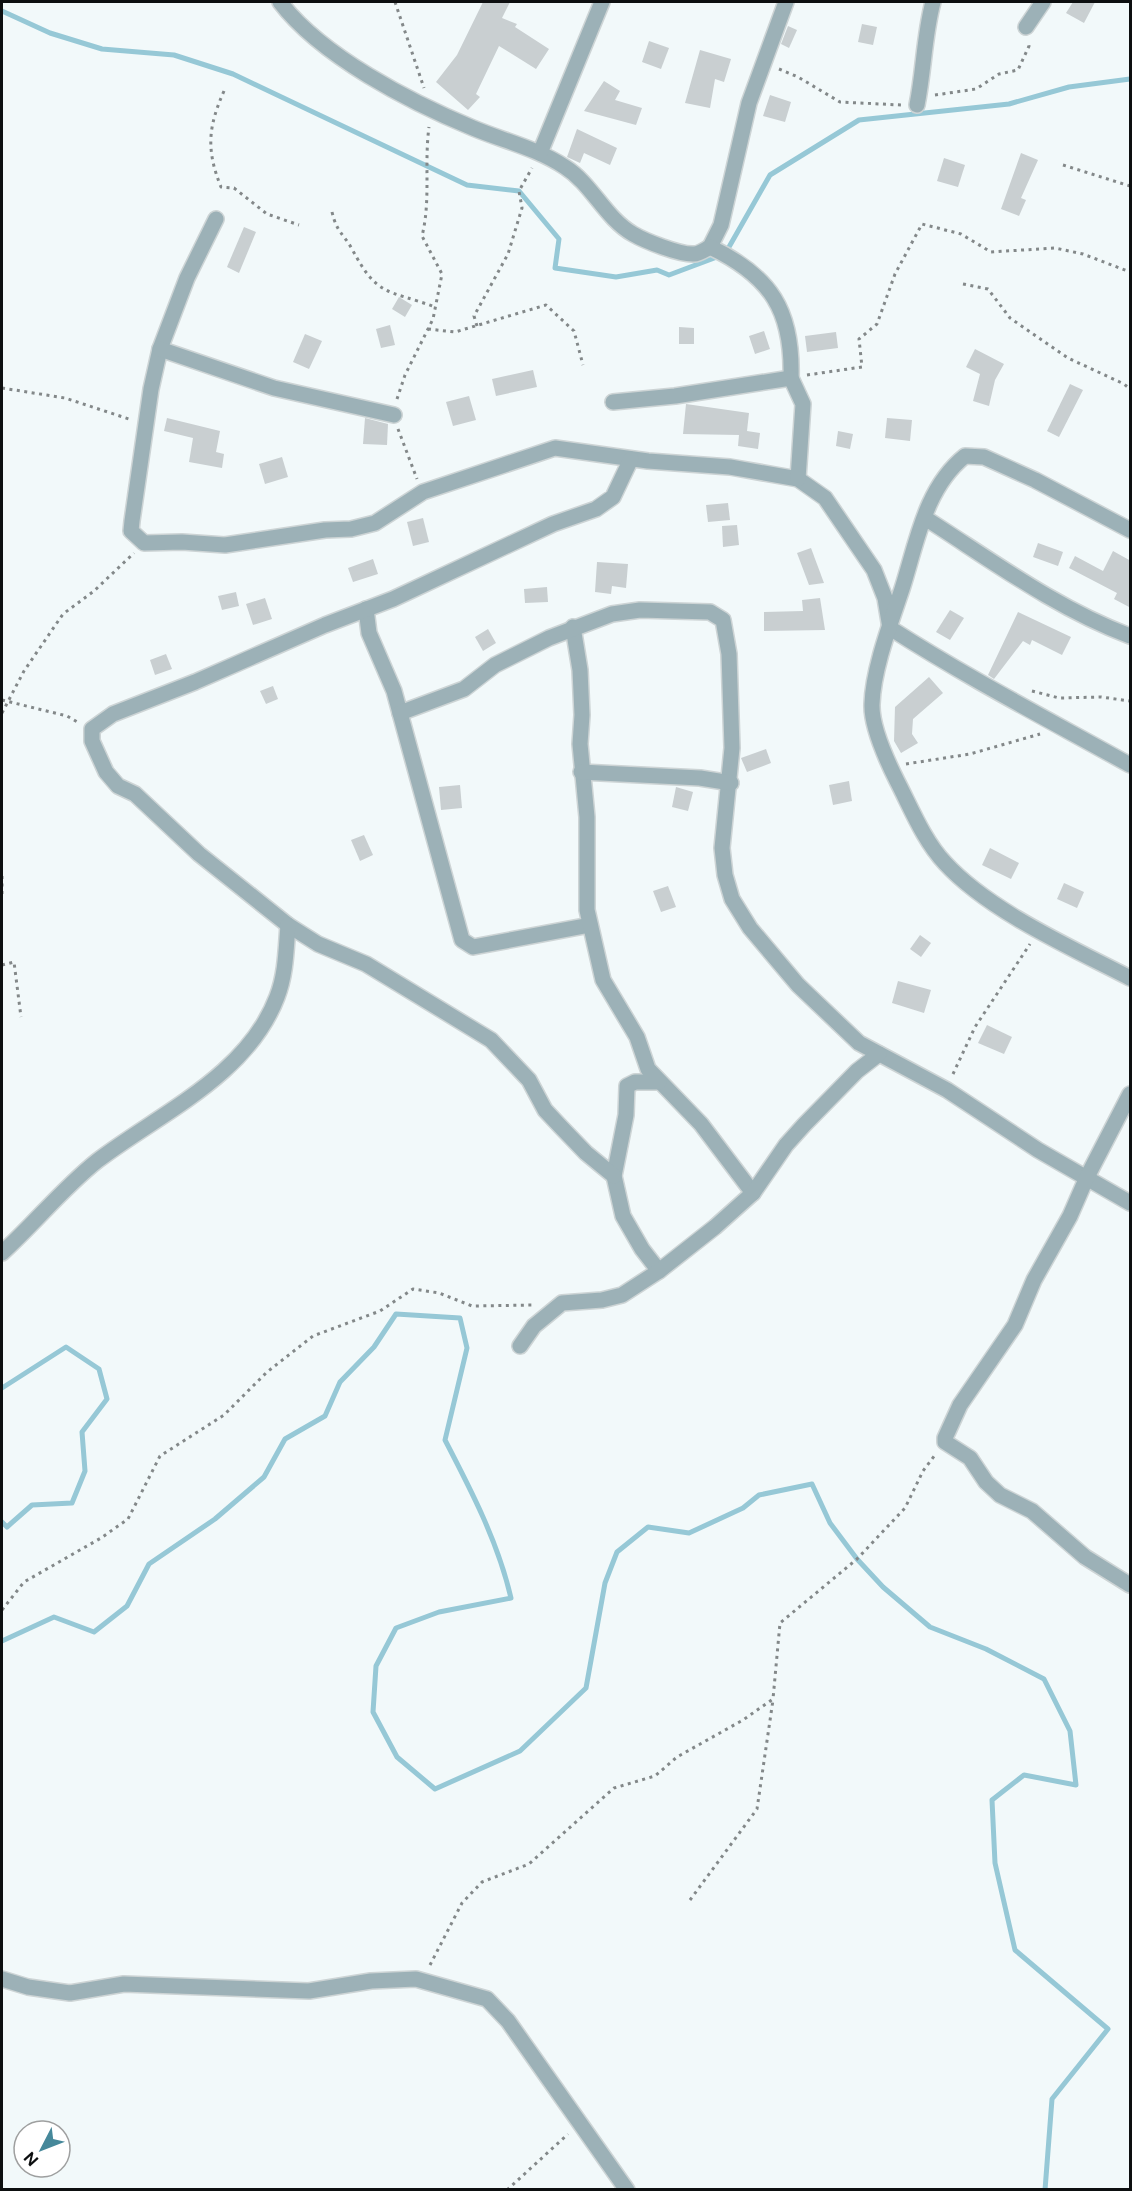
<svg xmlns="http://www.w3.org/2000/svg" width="1132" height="2191" viewBox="0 0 1132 2191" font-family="'Public Sans',sans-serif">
	<rect width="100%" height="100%" fill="#f2f9fa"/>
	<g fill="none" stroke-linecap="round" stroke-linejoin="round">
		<!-- stream -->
		<g stroke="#96c8d6" stroke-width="5">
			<path d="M2 11 50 33 102 49 174 55 233 74 467 185 519 191 559 239 555 268 616 277 657 270 669 275 725 254 770 175 859 120 1009 104 1069 87 1130 79"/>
			<path d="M2 1388 66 1347 99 1369 107 1399 82 1432 85 1471 72 1503 32 1505 7 1527 2 1522"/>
			<path d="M2 1641 54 1617 94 1632 127 1606 149 1564 215 1519 264 1477 285 1439 325 1416 340 1382 374 1347 396 1314 460 1318 467 1348 445 1440C471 1490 498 1542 511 1598L439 1612 396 1628 376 1666 373 1712 397 1757 435 1789 520 1751 586 1688 605 1583 617 1552 648 1527 689 1533 743 1508 759 1495 812 1484 830 1523 857 1559 883 1587 930 1627 986 1649 1044 1679 1070 1731 1076 1785 1024 1775 992 1800 995 1863 1015 1950 1108 2029 1052 2099 1045 2190"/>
		</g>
	</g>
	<!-- building -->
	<g fill="#c9cfd1">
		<path d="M483 2H510L502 18 517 24 515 27 549 49 536 69 499 46 476 94 480 97 468 110 436 82 457 55Z"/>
		<path d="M1073 2H1095L1084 23 1066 13Z"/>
		<path d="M862 24 877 27 873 45 858 42Z"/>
		<path d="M788 26 797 30 789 48 781 44Z"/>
		<path d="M649 41 669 48 661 69 642 62Z"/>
		<path d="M700 50 731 59 724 82 715 79 710 108 685 103Z"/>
		<path d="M604 81 620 91 615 100 642 108 636 125 584 111Z"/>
		<path d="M770 95 791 102 785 122 763 116Z"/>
		<path d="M577 129 617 148 610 165 584 153 580 163 567 157Z"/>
		<path d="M1021 153 1038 160 1021 198 1026 200 1019 216 1001 209Z"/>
		<path d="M944 158 965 165 958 187 937 181Z"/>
		<path d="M244 227 256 232 239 273 227 267Z"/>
		<path d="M399 297 412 305 405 317 392 309Z"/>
		<path d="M390 325 395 345 381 348 376 329Z"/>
		<path d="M679 327 694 328V344H679Z"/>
		<path d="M764 331 770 349 755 354 749 336Z"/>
		<path d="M836 332 838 348 807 352 805 336Z"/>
		<path d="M305 334 322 341 309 369 293 362Z"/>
		<path d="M975 349 1004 364 995 380 989 406 973 401 980 374 966 367Z"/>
		<path d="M533 370 537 387 496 396 492 379Z"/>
		<path d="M1070 384 1083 390 1059 437 1047 431Z"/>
		<path d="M469 396 476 420 453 426 446 402Z"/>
		<path d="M686 404 749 413 747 431 760 433 758 449 738 446 739 435 683 434Z"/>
		<path d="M167 418 220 431 216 452 224 454 222 468 189 462 193 438 164 431Z"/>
		<path d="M365 418 388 424 387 445 363 444Z"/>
		<path d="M887 418 912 420 910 441 885 438Z"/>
		<path d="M838 431 853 434 850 449 836 446Z"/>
		<path d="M282 457 288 477 265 484 259 464Z"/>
		<path d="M728 503 730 520 708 522 706 505Z"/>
		<path d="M423 518 429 542 413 546 407 522Z"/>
		<path d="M737 525 739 545 723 547 722 526Z"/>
		<path d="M1038 543 1063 552 1058 566 1033 557Z"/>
		<path d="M811 548 824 583 809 585 797 553Z"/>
		<path d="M1113 551 1131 561V608L1114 599 1117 593 1069 568 1075 556 1103 571Z"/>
		<path d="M373 559 378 574 353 582 348 568Z"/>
		<path d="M597 562 628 564 626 588 612 586 611 594 595 592Z"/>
		<path d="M547 587 548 602 525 603 524 589Z"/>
		<path d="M236 592 239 606 222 610 218 596Z"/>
		<path d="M265 598 272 619 253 625 246 604Z"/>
		<path d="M820 598 825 630 764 631V612L803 611 802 600Z"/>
		<path d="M950 610 964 618 950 640 936 632Z"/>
		<path d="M1018 612 1071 637 1062 655 1032 640 1030 645 1023 641 994 679 988 675Z"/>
		<path d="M488 629 496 643 483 651 475 637Z"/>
		<path d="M166 654 172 669 155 675 150 660Z"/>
		<path d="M929 677 943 693 913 719 912 734 918 743 901 753 894 741 895 707Z"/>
		<path d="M273 686 278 699 266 704 260 691Z"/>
		<path d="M766 749 771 763 747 772 741 758Z"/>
		<path d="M849 781 852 801 833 805 829 785Z"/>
		<path d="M460 785 462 808 441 810 439 787Z"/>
		<path d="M676 787 693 792 688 811 672 807Z"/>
		<path d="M364 835 373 855 360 861 351 840Z"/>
		<path d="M990 848 1019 863 1011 879 982 865Z"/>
		<path d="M1064 883 1084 892 1077 908 1057 899Z"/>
		<path d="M668 886 676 907 661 912 653 891Z"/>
		<path d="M920 935 931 943 921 957 910 949Z"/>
		<path d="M898 981 931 990 924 1013 892 1003Z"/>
		<path d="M987 1025 1012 1037 1004 1054 978 1043Z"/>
	</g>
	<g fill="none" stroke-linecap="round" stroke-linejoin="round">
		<defs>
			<g id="street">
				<path d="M280 2C321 56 410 102 473 128 504 141 536 148 565 167 592 184 605 218 633 234 645 241 680 255 694 254 699 254 706 249 710 247L721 225 749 103 786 2"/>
				<path d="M1026 27 1043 2"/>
				<path d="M917 105C924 70 924 36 933 2"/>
				<path d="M540 153 602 2"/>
				<path d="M216 219 187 278 160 349 151 389 132 521 131 531 144 543 182 542 225 545 325 530 351 529 375 523 423 492 555 448 648 461 730 467 798 479 825 498 874 570 885 598 890 628C968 678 1049 720 1130 765"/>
				<path d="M710 247C771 276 793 311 791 378"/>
				<path d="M160 349 274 388 394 415"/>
				<path d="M613 402 675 396 791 378 803 404 798 479"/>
				<path d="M925 518C991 560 1057 609 1130 636"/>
				<path d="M1130 530 1035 480 984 457 965 456C925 488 917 542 902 589 891 622 873 669 872 704 871 726 887 761 897 781 911 808 924 841 945 863 989 911 1072 948 1130 978"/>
				<path d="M366 609 369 633 394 691 462 940 473 947 590 925"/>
				<path d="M573 627 580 670 582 715 580 744 587 817V910L603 980 637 1037 648 1069 701 1124 753 1193"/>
				<path d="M400 713 464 689 495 665 549 638 612 614 640 610 710 612 723 620 729 654 732 748 722 848 725 875 732 899 750 928 798 985 859 1043 947 1090 1038 1150 1130 1203"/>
				<path d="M581 772 700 778 731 783"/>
				<path d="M659 1082H635L627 1086 626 1115 614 1176 623 1216 642 1249 659 1271"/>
				<path d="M1130 1094 1087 1177 1070 1216 1034 1280 1015 1325 960 1405 945 1438V1442L970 1458 986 1482 1000 1495 1032 1511 1085 1557 1130 1585"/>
				<path d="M614 1176 586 1153 560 1126 545 1110 529 1080 491 1040 366 964 318 944 288 925 199 854 135 794 118 786 106 772 92 741V729L113 714 195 682 325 625 393 599 553 524 596 509 613 497 631 459"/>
				<path d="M2 1253C34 1224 63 1188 97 1161 160 1113 247 1076 277 997 286 974 286 949 288 925"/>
				<path d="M520 1346 534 1326 562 1303 602 1300 622 1295 659 1271 715 1227 753 1193 786 1145 804 1125 857 1071 879 1054"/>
				<path d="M2 1979 28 1987 70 1993 124 1984 309 1991 371 1981 416 1979 487 1999 508 2021 627 2190"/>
			</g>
		</defs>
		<!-- street casing -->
		<use href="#street" stroke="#cdd4d5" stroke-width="18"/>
		<!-- path -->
		<g stroke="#838889" stroke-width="3" stroke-dasharray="3 4.5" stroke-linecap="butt">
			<path d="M395 2 424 88"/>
			<path d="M779 69 798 77 840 102 901 105"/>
			<path d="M224 91C208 127 206 150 221 187L234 188 267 214 299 225"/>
			<path d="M935 95 976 89 999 74 1018 70 1029 46 1028 41"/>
			<path d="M1063 165 1130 186"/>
			<path d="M332 212C337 233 343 233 352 249 378 298 387 289 435 307"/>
			<path d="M963 284 988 289 1010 318 1068 358 1124 384 1130 389"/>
			<path d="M477 326 474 316 508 254 522 208 519 191 532 168"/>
			<path d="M428 329 455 332 546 305 574 331 583 365"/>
			<path d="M807 375 862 367 859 339 877 324 895 274 922 224 961 234 991 252 1055 248 1083 254 1130 272"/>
			<path d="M2 388 65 398 132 420"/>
			<path d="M397 399 405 375 433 319 442 274 422 236C431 200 424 164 429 127"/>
			<path d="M398 429 417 479"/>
			<path d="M1032 691 1059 698 1101 697 1130 701"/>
			<path d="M2 700 67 716 79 723"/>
			<path d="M2 713 24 671 63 614 94 591 134 553"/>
			<path d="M906 764 970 754 1040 734"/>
			<path d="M2 876V894"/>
			<path d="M2 965 14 962 21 1017"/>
			<path d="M953 1074 975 1027 1030 944"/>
			<path d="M2 1610 24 1582 101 1538 128 1519 160 1456 224 1415 267 1372 313 1336 380 1311 413 1289 439 1293 472 1306 533 1305"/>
			<path d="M690 1900 757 1809 773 1700"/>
			<path d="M430 1965 462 1903 482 1882 529 1864 614 1788 655 1776 677 1757 743 1720 773 1699 780 1623 857 1559 905 1508 923 1471 935 1455"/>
			<path d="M507 2190 568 2134"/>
		</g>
		<!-- street -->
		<use href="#street" stroke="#9cb1b7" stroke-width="15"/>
	</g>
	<!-- border -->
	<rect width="1132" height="2191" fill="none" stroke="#0d0f10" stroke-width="6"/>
	<!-- north arrow -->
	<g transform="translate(42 2149) rotate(228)"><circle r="28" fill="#ffffff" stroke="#9e9f9f" stroke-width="1.5"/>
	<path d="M0-4.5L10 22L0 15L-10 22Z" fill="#46889a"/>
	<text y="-9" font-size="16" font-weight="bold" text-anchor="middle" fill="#0d0f10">N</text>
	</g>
</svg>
